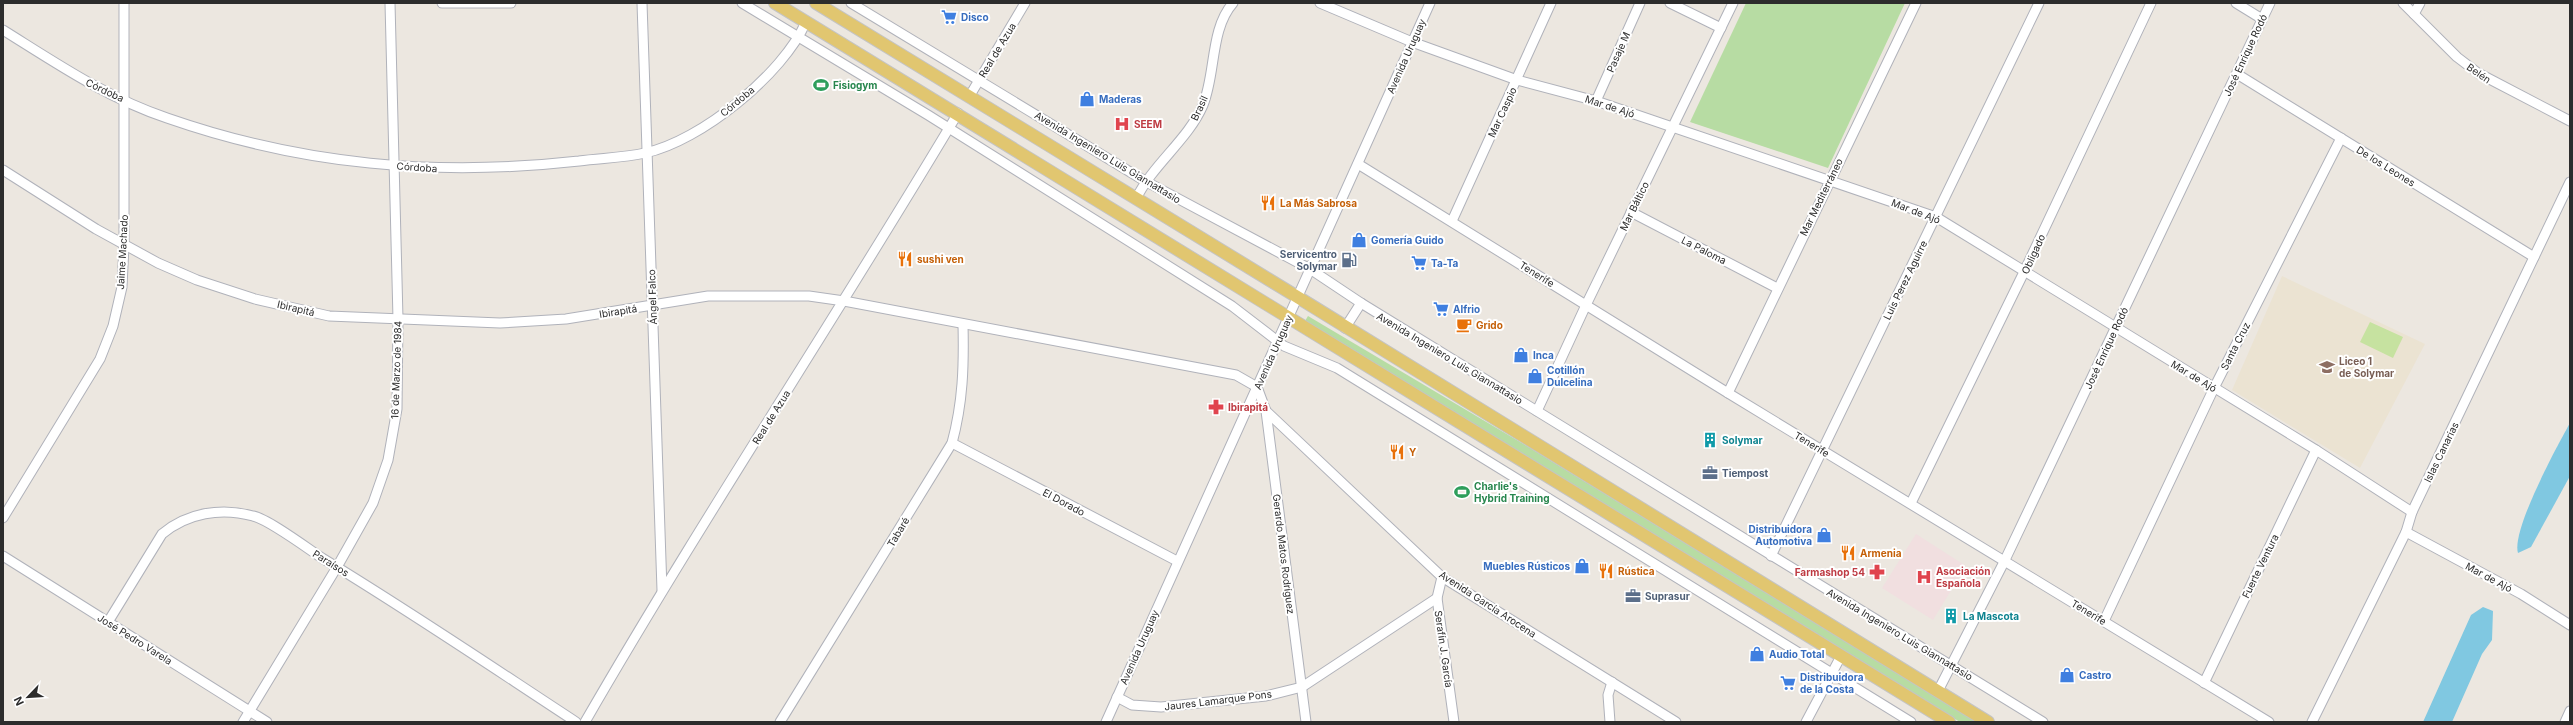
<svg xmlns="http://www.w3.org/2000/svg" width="2573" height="725" viewBox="0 0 2573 725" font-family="Inter,sans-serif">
	<rect width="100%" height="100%" fill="#ece7e0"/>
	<!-- education -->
	<path fill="#ebe3d2" d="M2282 276 2425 344 2360 468 2232 390Z"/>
	<!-- medical -->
	<path fill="#f1dfe0" d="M1916 534 1966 566 1933 620 1882 588Z"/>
	<!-- green -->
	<g fill="#b7dca3">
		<path d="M1746 3H1905L1828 168 1690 122Z"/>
		<path d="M1308 316 1530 448 1977 722H1960L1366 359 1305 321Z"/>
	</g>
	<!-- pitch -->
	<path fill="#c6e2a0" d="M2370 322 2403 337 2393 358 2360 342Z"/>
	<!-- water -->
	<g fill="#80c8e1">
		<path d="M2570 423V476L2531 547 2518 553C2511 531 2557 446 2570 423Z"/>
		<path d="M2483 607 2493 611 2492 640 2482 654 2452 722H2423L2471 615Z"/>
	</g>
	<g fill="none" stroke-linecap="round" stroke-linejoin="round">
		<defs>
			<g id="minor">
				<path d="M442 3H511"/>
				<path d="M642 3 662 590"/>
				<path d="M742 3 928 115 1232 306 1284 346 1337 368 1911 722"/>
				<path d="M851 3 1145 181 1310 269 1361 303 2043 722"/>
				<path d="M1320 3 1412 42 1517 80 1596 101 1936 217 2316 450 2412 512"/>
				<path d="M1670 3 1721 28"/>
				<path d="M2236 3 2262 19"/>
				<path d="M2403 3 2457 57 2478 73 2570 121"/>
				<path d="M2414 14 2420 3"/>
				<path d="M3 30C56 63 107 98 167 118 302 165 436 177 579 161 600 158 623 158 645 153 701 141 783 74 806 22"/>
				<path d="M2237 74 2534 257"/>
				<path d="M969 97 1025 3"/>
				<path d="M1596 101 1640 3"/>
				<path d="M1358 164 1728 393 2269 722"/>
				<path d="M3 170 96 229 158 263 197 280 255 299 329 316 500 323 566 319 708 296H809L844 301 1236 375 1257 387 1266 411 1306 722"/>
				<path d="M1136 199C1153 164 1188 140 1203 105 1216 73 1210 29 1233 3"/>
				<path d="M1631 212 1777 288"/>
				<path d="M1452 221 1551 3"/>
				<path d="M1345 328 1361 303"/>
				<path d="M1728 393 1916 3"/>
				<path d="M1266 411 1442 577 1676 722"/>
				<path d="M1537 411 1586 305 1733 3"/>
				<path d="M952 443 1177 561"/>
				<path d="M1911 503 2024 272 2151 3"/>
				<path d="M3 518 100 359 113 326 122 287 124 245V3"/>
				<path d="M2406 532 2521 594 2570 625"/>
				<path d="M3 556 267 722"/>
				<path d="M1771 556 2039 3"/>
				<path d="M1442 577 1437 598 1454 722"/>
				<path d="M2104 621 2214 388 2341 138"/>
				<path d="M108 622 162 534C187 513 221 507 253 516 268 519 307 548 322 558 408 610 492 667 576 722"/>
				<path d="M2204 683 2316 450"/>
				<path d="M1938 691 2004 562 2270 3"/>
				<path d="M1117 697 1132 705 1161 707 1266 696 1302 687 1437 598"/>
				<path d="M243 722 337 567 373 503 388 460 397 409 398 319 390 3"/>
				<path d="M585 722C704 516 836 318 958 113"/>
				<path d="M780 722 952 443C963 402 964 366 963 324"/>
				<path d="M1106 722 1430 3"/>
				<path d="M1610 722 1608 695 1612 682"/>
				<path d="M1806 722 1841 656"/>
				<path d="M2312 722 2406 532 2412 512 2570 182"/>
				<path d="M2565 722 2570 711"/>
			</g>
			<g id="major">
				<path d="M775 3 1949 722"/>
				<path d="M816 3C1207 242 1599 480 1988 722"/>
			</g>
		</defs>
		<!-- minor casing -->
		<use href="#minor" stroke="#b0b2ba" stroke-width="11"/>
		<!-- major casing -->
		<use href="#major" stroke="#c4c4c4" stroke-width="14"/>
		<!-- minor -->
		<use href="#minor" stroke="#fff" stroke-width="9"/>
		<!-- major -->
		<use href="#major" stroke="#e1c670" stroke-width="12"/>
	</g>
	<!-- icons -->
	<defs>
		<symbol id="supermarket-bare" viewBox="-9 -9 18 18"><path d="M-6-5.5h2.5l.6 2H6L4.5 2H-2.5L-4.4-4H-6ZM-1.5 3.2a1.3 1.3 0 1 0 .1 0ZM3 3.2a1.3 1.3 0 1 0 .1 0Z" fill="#3f7fe0" stroke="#fff" stroke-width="2.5" paint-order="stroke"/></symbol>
		<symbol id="stadium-bare" viewBox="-9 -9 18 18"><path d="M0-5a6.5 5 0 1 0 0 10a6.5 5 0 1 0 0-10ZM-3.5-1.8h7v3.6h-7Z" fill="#2e9e5b" stroke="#fff" stroke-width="2.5" paint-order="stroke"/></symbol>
		<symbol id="shop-bare" viewBox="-9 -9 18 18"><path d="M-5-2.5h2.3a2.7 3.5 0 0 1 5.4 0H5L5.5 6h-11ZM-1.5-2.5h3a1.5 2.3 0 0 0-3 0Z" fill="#3f7fe0" stroke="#fff" stroke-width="2.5" paint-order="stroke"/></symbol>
		<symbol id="hospital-bare" viewBox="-9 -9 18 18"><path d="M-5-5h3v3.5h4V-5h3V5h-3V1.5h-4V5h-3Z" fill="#e0444e" stroke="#fff" stroke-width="2.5" paint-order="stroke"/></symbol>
		<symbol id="restaurant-bare" viewBox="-9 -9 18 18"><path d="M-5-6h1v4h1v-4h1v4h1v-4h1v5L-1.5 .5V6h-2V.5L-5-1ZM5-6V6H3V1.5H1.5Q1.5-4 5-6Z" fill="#e8710a" stroke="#fff" stroke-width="2.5" paint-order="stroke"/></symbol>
		<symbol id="fuel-bare" viewBox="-9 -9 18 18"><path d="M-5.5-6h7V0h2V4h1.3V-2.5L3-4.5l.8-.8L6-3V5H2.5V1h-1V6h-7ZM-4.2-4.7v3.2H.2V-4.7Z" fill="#5c6f8a" stroke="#fff" stroke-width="2.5" paint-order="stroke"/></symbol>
		<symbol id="cafe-bare" viewBox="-9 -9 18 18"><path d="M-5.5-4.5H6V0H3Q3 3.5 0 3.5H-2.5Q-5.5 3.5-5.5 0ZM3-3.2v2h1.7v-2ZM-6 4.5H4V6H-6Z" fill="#e8710a" stroke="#fff" stroke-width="2.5" paint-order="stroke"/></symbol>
		<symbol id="school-bare" viewBox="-9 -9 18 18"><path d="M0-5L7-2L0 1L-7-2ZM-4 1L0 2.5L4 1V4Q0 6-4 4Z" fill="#8d6e63" stroke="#fff" stroke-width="2.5" paint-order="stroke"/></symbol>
		<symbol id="pharmacy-bare" viewBox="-9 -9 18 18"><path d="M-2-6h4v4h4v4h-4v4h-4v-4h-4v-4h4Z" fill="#e0444e" stroke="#fff" stroke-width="2.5" paint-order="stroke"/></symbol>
		<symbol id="building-bare" viewBox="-9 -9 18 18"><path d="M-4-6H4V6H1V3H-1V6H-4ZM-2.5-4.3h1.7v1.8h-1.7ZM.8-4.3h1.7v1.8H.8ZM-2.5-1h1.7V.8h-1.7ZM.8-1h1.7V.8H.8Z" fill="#0f9aa8" stroke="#fff" stroke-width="2.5" paint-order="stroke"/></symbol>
		<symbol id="office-bare" viewBox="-9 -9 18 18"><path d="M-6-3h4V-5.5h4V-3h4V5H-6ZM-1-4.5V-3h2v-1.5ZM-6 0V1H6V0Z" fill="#5c6f8a" stroke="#fff" stroke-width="2.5" paint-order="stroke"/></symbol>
	</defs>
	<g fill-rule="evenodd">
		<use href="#supermarket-bare" x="938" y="6" width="22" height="22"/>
		<use href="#stadium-bare" x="810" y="74" width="22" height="22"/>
		<use href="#shop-bare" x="1076" y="88" width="22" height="22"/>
		<use href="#hospital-bare" x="1111" y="113" width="22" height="22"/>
		<use href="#restaurant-bare" x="1257" y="192" width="22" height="22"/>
		<use href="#shop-bare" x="1348" y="229" width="22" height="22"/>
		<use href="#restaurant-bare" x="894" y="248" width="22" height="22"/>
		<use href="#fuel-bare" x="1338" y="249" width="22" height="22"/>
		<use href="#supermarket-bare" x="1408" y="252" width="22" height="22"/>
		<use href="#supermarket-bare" x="1430" y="298" width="22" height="22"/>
		<use href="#cafe-bare" x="1453" y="314" width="22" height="22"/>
		<use href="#shop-bare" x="1510" y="344" width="22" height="22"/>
		<use href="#school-bare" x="2316" y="356" width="22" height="22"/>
		<use href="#shop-bare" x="1524" y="365" width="22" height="22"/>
		<use href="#pharmacy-bare" x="1205" y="396" width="22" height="22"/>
		<use href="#building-bare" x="1699" y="429" width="22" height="22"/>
		<use href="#restaurant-bare" x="1386" y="441" width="22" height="22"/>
		<use href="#office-bare" x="1699" y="462" width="22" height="22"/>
		<use href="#stadium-bare" x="1451" y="481" width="22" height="22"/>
		<use href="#shop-bare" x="1813" y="524" width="22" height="22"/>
		<use href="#restaurant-bare" x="1837" y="542" width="22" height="22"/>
		<use href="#shop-bare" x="1571" y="555" width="22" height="22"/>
		<use href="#restaurant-bare" x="1595" y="560" width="22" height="22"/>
		<use href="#pharmacy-bare" x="1866" y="561" width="22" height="22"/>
		<use href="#hospital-bare" x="1913" y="566" width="22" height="22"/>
		<use href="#office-bare" x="1622" y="585" width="22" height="22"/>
		<use href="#building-bare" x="1940" y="605" width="22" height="22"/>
		<use href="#shop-bare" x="1746" y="643" width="22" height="22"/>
		<use href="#shop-bare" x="2056" y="664" width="22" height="22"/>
		<use href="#supermarket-bare" x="1777" y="672" width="22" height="22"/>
	</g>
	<g text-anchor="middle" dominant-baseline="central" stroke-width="4" stroke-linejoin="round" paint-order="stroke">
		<!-- shop labels -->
		<g font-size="10" font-weight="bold" fill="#366cbe" stroke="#fff" text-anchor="start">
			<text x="961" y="17">Disco</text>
			<text x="1099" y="99">Maderas</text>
			<text x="1371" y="240">Gomería Guido</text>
			<text x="1431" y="263">Ta-Ta</text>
			<text x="1453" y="309">Alfrio</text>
			<text x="1533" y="355">Inca</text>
			<text x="1547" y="370">Cotillón<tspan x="1547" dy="12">Dulcelina</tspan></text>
			<text x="1812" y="529" text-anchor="end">Distribuidora<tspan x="1812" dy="12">Automotiva</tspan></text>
			<text x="1570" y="566" text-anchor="end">Muebles Rústicos</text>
			<text x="1769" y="654">Audio Total</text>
			<text x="2079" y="675">Castro</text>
			<text x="1800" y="677">Distribuidora<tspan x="1800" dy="12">de la Costa</tspan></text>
		</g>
		<!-- street labels -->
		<g font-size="10" fill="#2c2c2c" stroke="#fff">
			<text transform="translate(997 50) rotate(-59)">Real de Azua</text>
			<text transform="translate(1618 52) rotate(-66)">Pasaje M</text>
			<text transform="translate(2245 55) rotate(-65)">José Enrique Rodó</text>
			<text transform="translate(1406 56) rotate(-66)">Avenida Uruguay</text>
			<text transform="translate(2479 73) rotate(35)">Belén</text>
			<text transform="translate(105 90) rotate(25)">Córdoba</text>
			<text transform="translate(737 101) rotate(-40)">Córdoba</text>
			<text transform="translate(1610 106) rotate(18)">Mar de Ajó</text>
			<text transform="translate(1199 108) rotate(-65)">Brasil</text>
			<text transform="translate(1502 112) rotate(-65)">Mar Caspio</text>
			<text transform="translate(1108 157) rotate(31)">Avenida Ingeniero Luis Giannattasio</text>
			<text transform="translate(2386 166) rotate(32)">De los Leones</text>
			<text transform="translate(417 167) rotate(4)">Córdoba</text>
			<text transform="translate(1821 197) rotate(-64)">Mar Mediterráneo</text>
			<text transform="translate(1634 206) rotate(-64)">Mar Báltico</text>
			<text transform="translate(1916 211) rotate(21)">Mar de Ajó</text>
			<text transform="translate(1704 250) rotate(27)">La Paloma</text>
			<text transform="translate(122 252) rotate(-87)">Jaime Machado</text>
			<text transform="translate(2033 254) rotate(-65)">Obligado</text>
			<text transform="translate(1537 274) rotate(32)">Tenerife</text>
			<text transform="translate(1905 280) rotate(-64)">Luis Perez Aguirre</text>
			<text transform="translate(652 297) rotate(-92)">Ángel Falco</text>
			<text transform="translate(296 308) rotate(13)">Ibirapitá</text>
			<text transform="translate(618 311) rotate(-9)">Ibirapitá</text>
			<text transform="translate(2235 346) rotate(-63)">Santa Cruz</text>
			<text transform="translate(2106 348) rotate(-65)">José Enrique Rodó</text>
			<text transform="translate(1273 352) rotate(-66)">Avenida Uruguay</text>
			<text transform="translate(1450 358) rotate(31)">Avenida Ingeniero Luis Giannattasio</text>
			<text transform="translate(396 370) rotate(-88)">16 de Marzo de 1984</text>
			<text transform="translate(2194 376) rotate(31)">Mar de Ajó</text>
			<text transform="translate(771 417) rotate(-58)">Real de Azua</text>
			<text transform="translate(1812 444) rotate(31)">Tenerife</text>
			<text transform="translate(2441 452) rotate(-64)">Islas Canarias</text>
			<text transform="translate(1064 502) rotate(28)">El Dorado</text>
			<text transform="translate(898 532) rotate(-59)">Tabaré</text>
			<text transform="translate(1284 554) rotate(83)">Gerardo Matos Rodríguez</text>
			<text transform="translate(331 563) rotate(32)">Paraísos</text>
			<text transform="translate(2260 566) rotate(-64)">Fuerte Ventura</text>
			<text transform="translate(2489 577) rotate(28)">Mar de Ajó</text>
			<text transform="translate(1488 604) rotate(33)">Avenida García Arocena</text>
			<text transform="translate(2089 612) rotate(31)">Tenerife</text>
			<text transform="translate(1900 634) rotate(31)">Avenida Ingeniero Luis Giannattasio</text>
			<text transform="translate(135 639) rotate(32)">José Pedro Varela</text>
			<text transform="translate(1139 647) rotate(-66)">Avenida Uruguay</text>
			<text transform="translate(1444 649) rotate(82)">Serafín J. García</text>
			<text transform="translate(1218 700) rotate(-7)">Jaures Lamarque Pons</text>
		</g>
		<!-- leisure labels -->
		<g font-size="10" font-weight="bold" fill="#27864d" stroke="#fff" text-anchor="start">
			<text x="833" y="85">Fisiogym</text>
			<text x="1474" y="486">Charlie's<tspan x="1474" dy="12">Hybrid Training</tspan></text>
		</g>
		<!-- health labels -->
		<g font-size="10" font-weight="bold" fill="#be3a42" stroke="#fff" text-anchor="start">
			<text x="1134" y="124">SEEM</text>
			<text x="1228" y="407">Ibirapitá</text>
			<text x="1936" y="571">Asociación<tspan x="1936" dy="12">Española</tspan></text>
			<text x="1865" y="572" text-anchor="end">Farmashop 54</text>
		</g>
		<!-- food labels -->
		<g font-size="10" font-weight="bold" fill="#c56008" stroke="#fff" text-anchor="start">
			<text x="1280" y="203">La Más Sabrosa</text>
			<text x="917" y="259">sushi ven</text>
			<text x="1476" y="325">Grido</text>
			<text x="1409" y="452">Y</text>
			<text x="1860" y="553">Armenia</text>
			<text x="1618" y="571">Rústica</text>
		</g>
		<!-- service labels -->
		<g font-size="10" font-weight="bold" fill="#4e5e75" stroke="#fff" text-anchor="start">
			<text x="1337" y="254" text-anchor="end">Servicentro<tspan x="1337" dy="12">Solymar</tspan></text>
			<text x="1722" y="473">Tiempost</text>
			<text x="1645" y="596">Suprasur</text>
		</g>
		<!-- education labels -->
		<g font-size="10" font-weight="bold" fill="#785e54" stroke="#fff" text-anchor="start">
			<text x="2339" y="361">Liceo 1<tspan x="2339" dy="12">de Solymar</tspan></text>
		</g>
		<!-- culture labels -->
		<g font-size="10" font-weight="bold" fill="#0d838f" stroke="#fff" text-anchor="start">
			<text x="1722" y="440">Solymar</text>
			<text x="1963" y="616">La Mascota</text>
		</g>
	</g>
	<!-- border -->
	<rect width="2573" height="725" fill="none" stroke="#2c2c2c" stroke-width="8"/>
	<!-- north arrow -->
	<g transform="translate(28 697) rotate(245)" stroke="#ffffff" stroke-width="3" paint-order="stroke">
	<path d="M0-3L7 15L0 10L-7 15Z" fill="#2c2c2c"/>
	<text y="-6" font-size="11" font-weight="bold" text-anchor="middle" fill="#2c2c2c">N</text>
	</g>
</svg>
